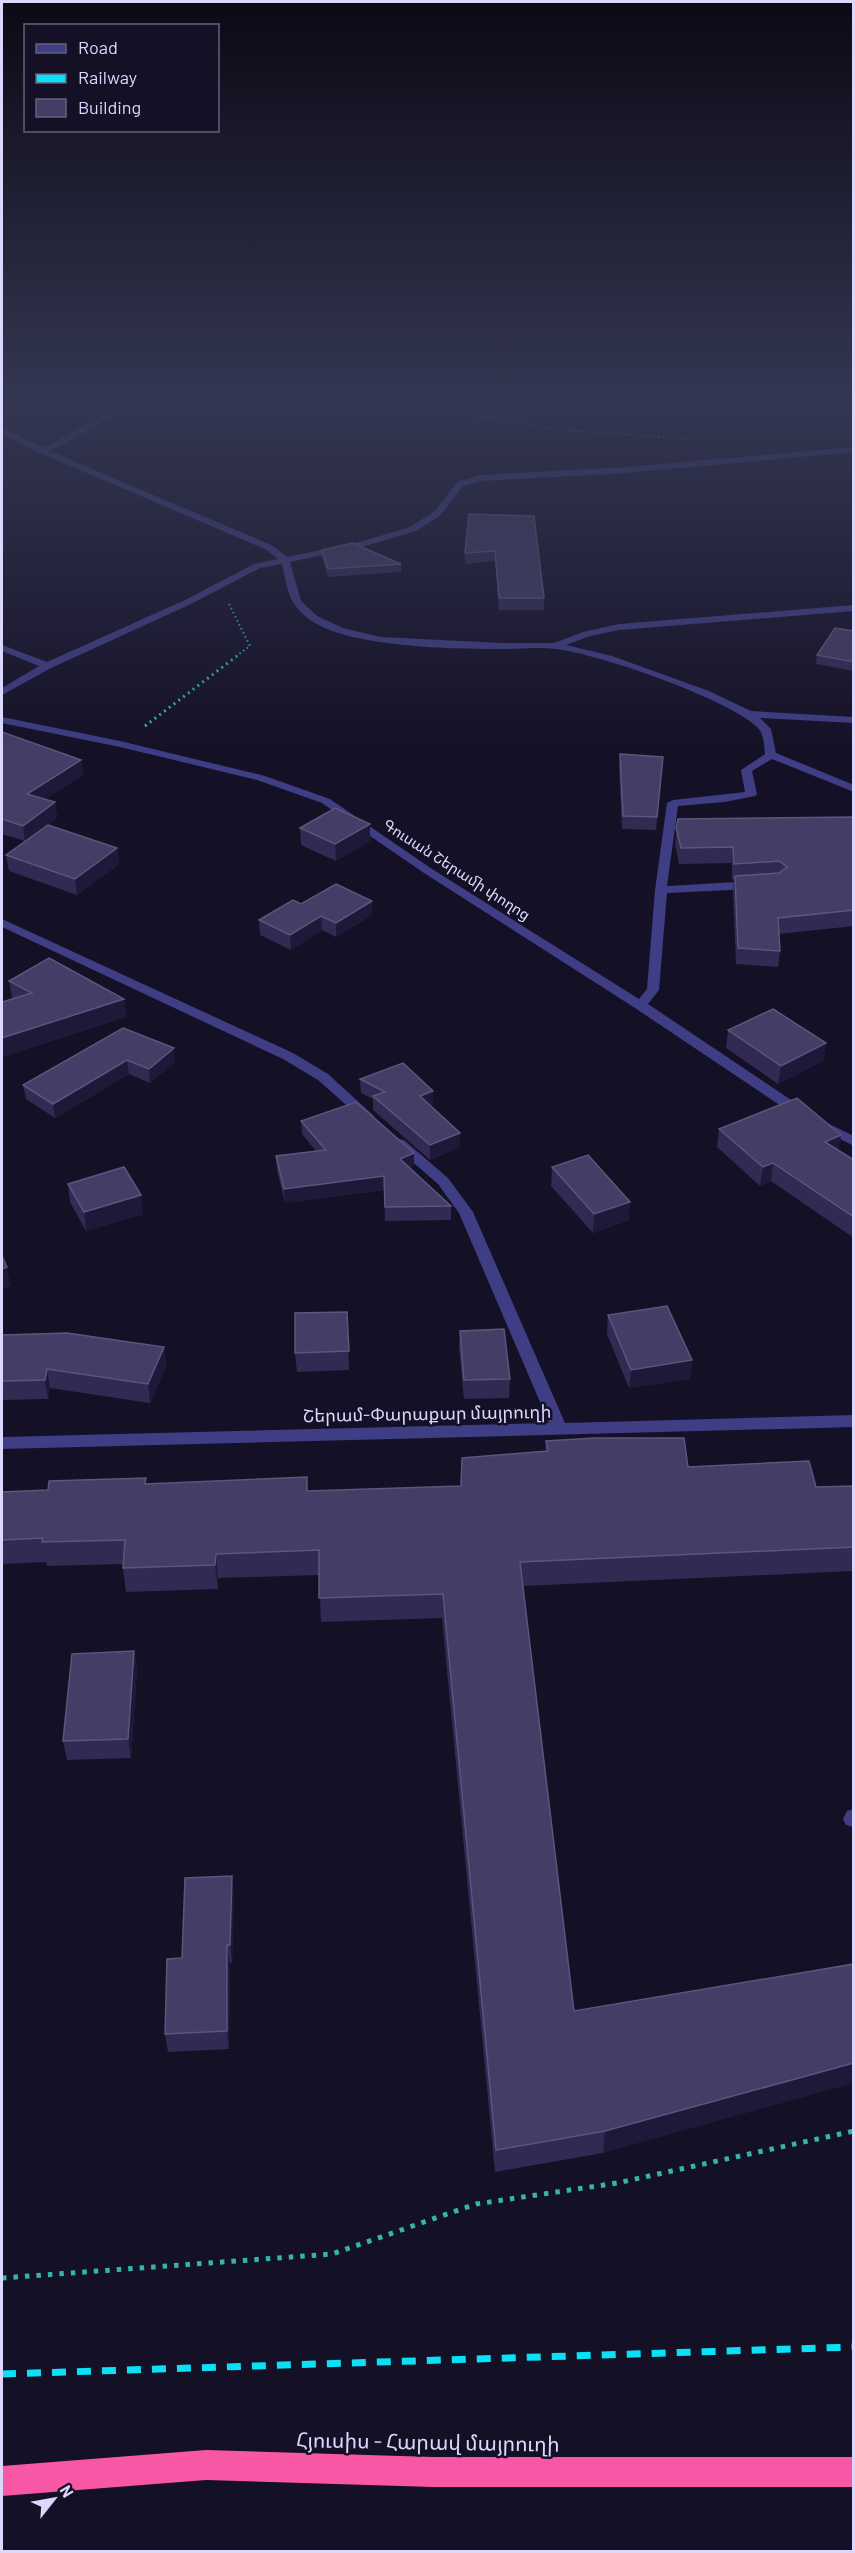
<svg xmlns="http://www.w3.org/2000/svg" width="855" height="2553" viewBox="0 0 855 2553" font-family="Barlow,'Noto Sans Armenian',sans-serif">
	<rect width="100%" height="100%" fill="#141026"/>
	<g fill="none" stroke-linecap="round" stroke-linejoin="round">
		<!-- path-far2 -->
		<g stroke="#35b4ab" stroke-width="2" stroke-dasharray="1.5 3" stroke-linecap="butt">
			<path d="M323 398 492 418 551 429 691 439"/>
			<path d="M229 604 250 646 235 657"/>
		</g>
		<!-- path-far1 -->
		<path stroke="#35b4ab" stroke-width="3" stroke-dasharray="2 4" stroke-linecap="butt" d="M145 726 237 656"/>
		<!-- path -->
		<path stroke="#35b4ab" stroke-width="5" stroke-dasharray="4.5 7" stroke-linecap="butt" d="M2 2278 332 2254 476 2204 617 2183 854 2131"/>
		<!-- minor -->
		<g fill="#3f3d83" fill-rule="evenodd">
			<path d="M137 398H148L50 451 271 545 288 557 363 541 410 527 435 511 457 482 481 475 627 467 854 447V452L627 473 481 481 463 486 441 515 416 531 365 546 290 562 301 601 317 616 343 628 381 637 502 643H554L583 632 619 624 854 605V611L619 630 590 636 566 645 612 656 709 691 751 711 854 717V723L760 718 771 729 776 753 854 785V792L772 759 752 771 757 794 755 796 725 802 678 806 667 886 753 881 759 885 753 889 667 893 659 990 648 1004 806 1110 808 1113 806 1116H796L635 1008 424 873 322 803 257 780 120 747 2 723V717L120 741 265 776 330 799 432 869 639 999 647 989 655 890 667 803 673 800 745 792 741 770 765 754C764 746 764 734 758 728 732 700 596 653 556 649 539 647 522 649 505 649 456 649 347 648 309 619 287 602 288 589 282 564L260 568 191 604 51 668 2 695V688L39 666 2 651V645L47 662 185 600 254 564 278 559 265 549 40 453 2 434V429H5L43 448Z"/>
			<path d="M2 919 293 1053 328 1074 374 1116 372 1119H362L318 1080 283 1059 2 927Z"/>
			<path d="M825 1122 854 1136V1146L820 1129 818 1126 820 1123Z"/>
			<path d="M399 1139 404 1140 448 1178 473 1212 565 1423 854 1415V1427L2 1449V1437L549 1423 459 1213 438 1184 394 1146 392 1143 394 1140Z"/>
			<path d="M854 1809V1827H853L846 1825 843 1819 847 1811Z"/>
		</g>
		<!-- highway -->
		<path fill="#f857a5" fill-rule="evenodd" d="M206 2450 433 2457H854V2487H433L206 2480 2 2496V2466Z"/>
		<!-- rail -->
		<path stroke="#0be0f5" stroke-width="7" stroke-dasharray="14 11" stroke-linecap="butt" d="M2 2374 854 2347"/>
	</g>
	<!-- wall -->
	<g fill="#322a53">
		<path d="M469 514 544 598V610H499L495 561 465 564V553Z"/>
		<path d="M322 550 401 564V572L328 577 322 558Z"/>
		<path d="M854 631V671L816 664 817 655Z"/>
		<path d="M2 732 81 760 83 775 45 799 55 802 57 818 25 841 2 834Z"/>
		<path d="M620 754 663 757 656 830 622 829 619 767Z"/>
		<path d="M854 817V926L779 934 780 951 778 967 736 964 733 892 734 879 732 880V863L679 864 675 844 678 819Z"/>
		<path d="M370 824V841L336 861 301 845 300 828Z"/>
		<path d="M117 848 119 864 77 895 9 871 6 855Z"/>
		<path d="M372 901V915L336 937 322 930 291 950 260 935 259 920 301 904Z"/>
		<path d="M9 981 124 999 126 1017 2 1057V1002L12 999V998Z"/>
		<path d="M123 1028 175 1062 150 1083 129 1074 55 1118 26 1099 23 1085Z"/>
		<path d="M728 1030 826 1043 823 1061 778 1084 726 1048Z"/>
		<path d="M360 1079 433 1091V1105L431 1106 460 1147 430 1160 373 1110V1099L361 1093Z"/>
		<path d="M301 1121 414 1153V1166L410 1168 451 1206V1220L385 1221 384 1190 285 1203 277 1170 276 1156 316 1151 302 1134Z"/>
		<path d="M719 1129 839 1151 854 1160V1238L771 1181 760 1186 717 1147Z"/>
		<path d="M552 1167 629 1220 593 1233 551 1186Z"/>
		<path d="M68 1184 143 1214 86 1231 70 1202Z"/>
		<path d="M347 1312 349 1370 297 1372 295 1353Z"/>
		<path d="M608 1315 692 1360 690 1379 629 1388 607 1334Z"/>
		<path d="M460 1331 510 1379 509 1398 464 1399 459 1349Z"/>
		<path d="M2 1335 164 1347 166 1366 150 1403 50 1388 48 1399 2 1400Z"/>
		<path d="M546 1441 688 1467 816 1487 854 1486V1571L523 1586 574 2011 854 1964 603 2153 495 2172 442 1618 321 1622 319 1575 218 1578V1589L126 1592 123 1568V1564L47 1566 46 1562 2 1564V1492L48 1490 146 1478V1484L308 1491 461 1486 545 1451Z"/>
		<path d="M134 1651 137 1670 131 1758 67 1760 63 1741Z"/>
		<path d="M234 1895 232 1963H230L229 2049 168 2052 165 2034 182 1958Z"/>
	</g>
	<!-- shaded-wall -->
	<g fill="#1e1839">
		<path d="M81 760 83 775 30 809 27 794Z"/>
		<path d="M55 802 57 818 25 841 23 826Z"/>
		<path d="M370 824V841L336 861 335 844Z"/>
		<path d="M117 848 119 864 77 895 75 879Z"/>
		<path d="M372 901V915L336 937V923Z"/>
		<path d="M321 916 322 930 291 950 290 935Z"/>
		<path d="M124 999 126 1017 2 1057V1038Z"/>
		<path d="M826 1043 823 1061 778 1084 781 1066Z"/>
		<path d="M174 1048 175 1062 150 1083 149 1069Z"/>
		<path d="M127 1060 129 1074 55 1118 53 1104Z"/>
		<path d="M433 1091V1105L420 1110V1096Z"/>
		<path d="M460 1133V1147L430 1160V1145Z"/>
		<path d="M841 1135 838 1154 825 1142Z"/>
		<path d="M414 1153V1166L400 1172V1159Z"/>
		<path d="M773 1163 771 1181 760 1186 763 1167Z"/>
		<path d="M384 1176V1190L285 1203 284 1189Z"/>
		<path d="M141 1195 143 1214 86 1231 84 1212Z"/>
		<path d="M630 1202 629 1220 593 1233 594 1214Z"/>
		<path d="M7 1267 11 1286 2 1289V1269Z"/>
		<path d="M164 1347 166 1366 150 1403 148 1384Z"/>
		<path d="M692 1360 690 1379 629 1388 631 1370Z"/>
		<path d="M47 1369 50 1388 48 1399 45 1380Z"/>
		<path d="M216 1554 218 1578V1589L215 1565Z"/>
		<path d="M134 1651 137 1670 131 1758 128 1739Z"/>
		<path d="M232 1876 234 1895 232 1963 230 1945Z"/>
		<path d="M227 1945 230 1963 229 2049 227 2031Z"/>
		<path d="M854 2063V2083L603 2153 605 2131Z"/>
	</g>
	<!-- building -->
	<g fill="#443d65" stroke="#5c557d" stroke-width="1.5">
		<path d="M469 514 534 516 544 598H499L495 551 465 553Z"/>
		<path d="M352 543 401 564 328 569 322 550Z"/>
		<path d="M835 628 854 631V662L817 655Z"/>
		<path d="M2 732 81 760 27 794 55 802 23 826 2 819Z"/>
		<path d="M620 754 663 757 657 817 623 816Z"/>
		<path d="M335 808 370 824 335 844 300 828Z"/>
		<path d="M854 817V910L778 918 780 951 738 948 735 876 779 873 787 867 779 861 734 864 733 847 681 848 676 828 678 819Z"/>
		<path d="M48 825 117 848 75 879 6 855Z"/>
		<path d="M336 884 372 901 336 923 321 916 290 935 259 920 293 900 301 904Z"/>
		<path d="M49 958 124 999 2 1038V1002L32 993 9 981Z"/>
		<path d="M773 1009 826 1043 781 1066 728 1030Z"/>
		<path d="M123 1028 174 1048 149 1069 127 1060 53 1104 23 1085Z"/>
		<path d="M403 1063 433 1091 420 1096 460 1133 430 1145 373 1096 385 1092 360 1079Z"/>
		<path d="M797 1098 841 1135 825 1142 854 1160V1217L773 1163 763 1167 719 1129Z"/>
		<path d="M356 1102 414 1153 400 1159 451 1206 385 1207 384 1176 284 1189 276 1156 326 1150 301 1121Z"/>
		<path d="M588 1155 630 1202 594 1214 552 1167Z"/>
		<path d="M124 1167 141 1195 84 1212 68 1184Z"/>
		<path d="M2 1256 7 1267 2 1269Z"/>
		<path d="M667 1306 692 1360 631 1370 608 1315Z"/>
		<path d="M347 1312 349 1351 295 1353V1313Z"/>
		<path d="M504 1329 510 1379 464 1380 460 1331Z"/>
		<path d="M67 1333 164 1347 148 1384 47 1369 45 1380 2 1381V1335Z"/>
		<path d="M595 1438H684L688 1467 809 1461 816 1487 854 1486V1547L520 1562 574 2011 854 1964V2063L605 2131 496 2150 443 1594 319 1598V1550L216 1554 215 1565 123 1568 125 1540 42 1542 43 1538 2 1540V1492L48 1490 49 1481 146 1478 145 1484 307 1477V1491L461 1486 462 1458 548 1451 546 1441Z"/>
		<path d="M134 1651 128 1739 63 1741 72 1654Z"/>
		<path d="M232 1876 230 1945H227V2031L165 2034 167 1959 182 1958 185 1878Z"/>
	</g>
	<!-- sky -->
	<linearGradient id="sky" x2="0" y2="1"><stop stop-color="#0b0915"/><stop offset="0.53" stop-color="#343752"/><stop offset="1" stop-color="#343752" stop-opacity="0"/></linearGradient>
	<rect width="855" height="756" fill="url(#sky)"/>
	<g text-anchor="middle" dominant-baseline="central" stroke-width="5" stroke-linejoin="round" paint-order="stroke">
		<!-- far-street labels -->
		<g font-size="15" fill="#dbd7fd" stroke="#141026">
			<text transform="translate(457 869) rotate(33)">Գուսան Շերամի փողոց</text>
		</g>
		<!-- street labels -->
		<g font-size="18" fill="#dbd7fd" stroke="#141026">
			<text transform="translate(427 1413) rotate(-1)">Շերամ-Փարաքար մայրուղի</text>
		</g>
		<!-- near-street labels -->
		<g font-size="21" fill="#dbd7fd" stroke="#141026">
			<text transform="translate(428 2441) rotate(1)">Հյուսիս - Հարավ մայրուղի</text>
		</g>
	</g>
	<!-- border -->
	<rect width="855" height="2553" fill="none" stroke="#dbd7fd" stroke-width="6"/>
	<!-- legend -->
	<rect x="24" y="24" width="195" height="108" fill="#141026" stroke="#64607c" stroke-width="1.5"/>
	<rect x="36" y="44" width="30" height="9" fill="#3f3d83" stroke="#64607c" stroke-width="1.5"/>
	<text x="78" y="54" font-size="18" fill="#dbd7fd">Road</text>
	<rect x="36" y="74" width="30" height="9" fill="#0be0f5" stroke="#64607c" stroke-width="1.5"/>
	<text x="78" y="84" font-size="18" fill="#dbd7fd">Railway</text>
	<rect x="36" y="99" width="30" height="18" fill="#443d65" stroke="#64607c" stroke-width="1.5"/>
	<text x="78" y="114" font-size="18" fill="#dbd7fd">Building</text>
	<!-- north arrow -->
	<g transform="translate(54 2499) rotate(59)" stroke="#141026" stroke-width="4.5" paint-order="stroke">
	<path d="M0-4.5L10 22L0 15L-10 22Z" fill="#dbd7fd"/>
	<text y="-9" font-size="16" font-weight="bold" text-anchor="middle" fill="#dbd7fd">N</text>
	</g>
</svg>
